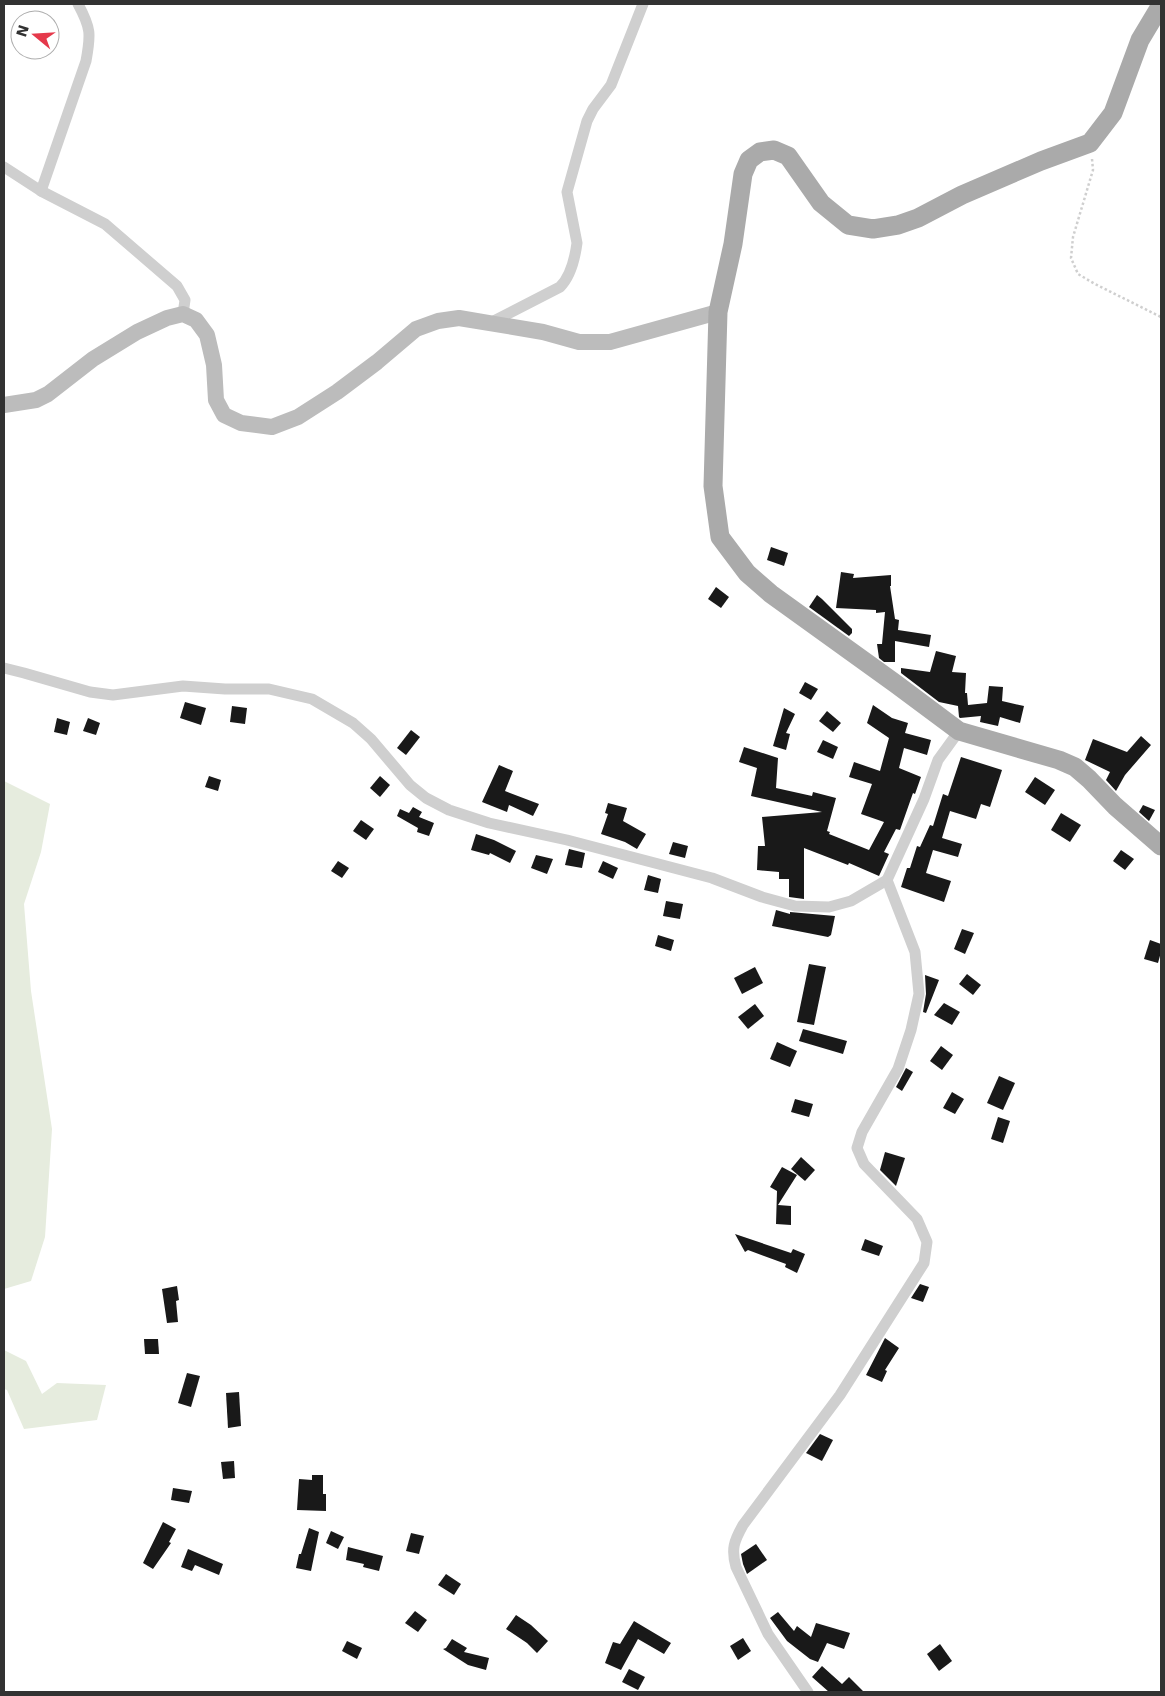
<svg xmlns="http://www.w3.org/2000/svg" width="1165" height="1696" viewBox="0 0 1165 1696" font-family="'DejaVu Sans',sans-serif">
	<rect width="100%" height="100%" fill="#fff"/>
	<!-- green -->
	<g fill="#e6ecde">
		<path d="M4 781 50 804 41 852 24 904 31 991 52 1129 45 1237 31 1281 4 1289Z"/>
		<path d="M4 1350 26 1361 42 1394 57 1383 106 1385 97 1420 24 1429 7 1390 4 1389Z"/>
	</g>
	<!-- building -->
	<g fill="#191919">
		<path d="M771 547 788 553 784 566 767 560Z"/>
		<path d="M841 572 854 574 853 578 891 575V586H890L895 619 899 620 898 630 931 635 929 647 895 641V662H884L879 658 877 644H882L885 612 876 613V610L836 608Z"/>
		<path d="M716 587 729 597 721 608 708 599Z"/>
		<path d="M817 595 822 599 852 629V633L849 636 809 607Z"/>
		<path d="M936 651 956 656 952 672 966 673 965 693H967L968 705 987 703 989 686 1003 687 1002 701 1024 706 1020 723 1000 717 998 726 980 722 981 716 960 718 959 717 958 706 939 702 901 673V668L930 672Z"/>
		<path d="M805 682 818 689 811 700 799 693Z"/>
		<path d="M185 702 206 708 201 725 180 718Z"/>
		<path d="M873 705 892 718 908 723 905 733 931 740 927 755 904 748 899 768 921 777 915 794 913 793 900 830 896 829 884 852 889 854 879 876 849 863 848 865 804 848V899L789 897V879H779V872L757 870 758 846H765L762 817 822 812 751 796 757 768 739 762 744 747 778 758 776 788 812 796 813 792 836 798 827 831 830 832 829 834 869 850 884 822 861 814 872 784 849 777 854 762 880 771 889 738 867 723Z"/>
		<path d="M232 706 247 708 245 724 230 722Z"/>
		<path d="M784 708 795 714 786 733 790 734 786 750 773 746Z"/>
		<path d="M827 711 841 723 833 732 819 721Z"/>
		<path d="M57 718 70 722 67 735 54 732Z"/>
		<path d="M88 718 100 723 96 735 83 731Z"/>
		<path d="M411 730 420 737 406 755 397 748Z"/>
		<path d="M1141 736 1151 745 1125 775 1116 791 1106 780 1110 772 1085 760 1093 739 1127 752Z"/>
		<path d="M823 740 838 747 833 759 817 752Z"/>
		<path d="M961 757 1002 770 990 807 981 804 976 819 950 811 942 838 962 844 958 857 933 850 926 873 951 881 944 902 901 887 907 868H910L917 846 920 847 930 825 933 826 943 794 948 796Z"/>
		<path d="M499 765 513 771 505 791 539 804 533 816 509 805 507 812 482 802Z"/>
		<path d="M209 776 221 780 218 791 205 787Z"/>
		<path d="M380 776 390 785 380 797 370 788Z"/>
		<path d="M1035 777 1055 790 1045 805 1025 792Z"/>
		<path d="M608 803 627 808 623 821 646 834 637 849 625 842 601 834 608 814 605 813Z"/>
		<path d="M1143 805 1155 810 1149 821 1139 812Z"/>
		<path d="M413 807 422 812 419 817 434 823 429 836 417 832 418 828 397 816 400 809 409 813Z"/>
		<path d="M1061 813 1081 825 1070 842 1051 830Z"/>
		<path d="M361 820 374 829 366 840 353 831Z"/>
		<path d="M476 834 494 840 516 851 510 863 490 853 489 855 471 850Z"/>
		<path d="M673 842 688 846 685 858 669 854Z"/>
		<path d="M569 849 585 853 582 868 565 865Z"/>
		<path d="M1121 850 1134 859 1125 870 1113 861Z"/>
		<path d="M536 855 553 859 547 874 531 868Z"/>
		<path d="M338 861 349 868 342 878 331 871Z"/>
		<path d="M603 861 618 868 613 879 598 872Z"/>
		<path d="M648 875 661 879 658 893 644 890Z"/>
		<path d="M666 901 683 904 680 919 663 916Z"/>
		<path d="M776 910 790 914V912L835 916 831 935 828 937 772 926Z"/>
		<path d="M962 929 974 933 965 954 954 949Z"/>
		<path d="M658 935 674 940 671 951 655 946Z"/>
		<path d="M1150 940 1161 944V952L1158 963 1144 959Z"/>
		<path d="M809 964 826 967 814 1025 797 1022Z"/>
		<path d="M755 967 763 983 742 994 734 978Z"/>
		<path d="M967 974 981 985 973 995 959 984Z"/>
		<path d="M925 975 939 980 926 1013 923 1012 926 994Z"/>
		<path d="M944 1003 960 1012 952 1025 934 1015Z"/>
		<path d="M755 1004 764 1016 748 1029 738 1017Z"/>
		<path d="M803 1029 847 1041 843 1054 799 1041Z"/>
		<path d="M777 1042 797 1051 790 1067 770 1059Z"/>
		<path d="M941 1046 953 1055 942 1070 930 1061Z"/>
		<path d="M906 1068 913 1072 902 1091 896 1087Z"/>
		<path d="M999 1076 1015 1083 1003 1110 987 1103Z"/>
		<path d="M952 1092 964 1099 955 1114 943 1108Z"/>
		<path d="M795 1099 813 1104 809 1117 791 1112Z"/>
		<path d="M998 1117 1010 1121 1003 1143 991 1139Z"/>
		<path d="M885 1152 905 1158 896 1186 880 1170Z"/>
		<path d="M801 1157 815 1170 805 1181 791 1169Z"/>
		<path d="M782 1167 797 1175 778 1205 791 1206V1225L776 1224 777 1191 770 1187Z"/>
		<path d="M735 1234 791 1253 793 1249 805 1254 797 1273 785 1267 786 1264 748 1250 745 1252Z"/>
		<path d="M865 1239 883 1246 879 1256 861 1250Z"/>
		<path d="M920 1284 929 1287 923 1302 911 1298Z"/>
		<path d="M177 1286 179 1300 176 1301 178 1322 167 1323 162 1289Z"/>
		<path d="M885 1338 899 1348 885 1370 887 1371 882 1382 866 1375Z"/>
		<path d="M144 1339H158L159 1354H145Z"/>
		<path d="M187 1373 200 1376 191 1407 178 1403Z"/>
		<path d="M239 1392 241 1426 228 1428 226 1393Z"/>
		<path d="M820 1434 833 1440 822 1461 806 1453Z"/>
		<path d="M234 1461 235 1478 223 1479 221 1462Z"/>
		<path d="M312 1475H323V1494H326V1511L297 1510 299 1479 312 1480Z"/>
		<path d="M173 1488 192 1491 189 1503 171 1500Z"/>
		<path d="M163 1522 176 1529 169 1542 171 1543 153 1569 143 1563Z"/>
		<path d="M309 1528 319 1532 311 1571 296 1568 299 1554H301Z"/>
		<path d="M331 1531 344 1537 338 1549 326 1543Z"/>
		<path d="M411 1533 424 1536 419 1554 406 1551Z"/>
		<path d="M756 1544 767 1560 747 1574 743 1564 741 1554Z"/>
		<path d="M348 1547 383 1556 379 1571 363 1567 364 1564 346 1560Z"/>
		<path d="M188 1549 223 1564 219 1575 195 1565 192 1571 181 1567Z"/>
		<path d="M446 1574 461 1584 454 1595 438 1585Z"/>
		<path d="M415 1611 427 1620 418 1632 405 1623Z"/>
		<path d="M778 1612 794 1631 797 1626 811 1637 816 1623 850 1633 844 1649 827 1643 818 1662 810 1659 787 1641 770 1618Z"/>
		<path d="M516 1615 531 1625 548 1641 537 1653 527 1643 506 1629Z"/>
		<path d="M634 1621 671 1643 664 1654 638 1639 621 1670 605 1663 613 1642 620 1644Z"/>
		<path d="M743 1638 751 1651 738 1660 730 1646Z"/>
		<path d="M452 1639 467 1648 464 1652 489 1658 486 1670 468 1665 443 1649 446 1648Z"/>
		<path d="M347 1641 362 1648 357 1659 342 1651Z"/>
		<path d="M940 1644 952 1661 939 1671 927 1654Z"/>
		<path d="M822 1666 842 1684 849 1677 864 1692H829L812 1677Z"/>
		<path d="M629 1669 645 1677 638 1690 622 1682Z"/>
	</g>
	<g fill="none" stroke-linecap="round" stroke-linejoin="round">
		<!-- path -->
		<path stroke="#cfcfcf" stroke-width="2.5" stroke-dasharray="2.5 2.5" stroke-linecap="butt" d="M1092 159 1093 170 1073 237 1071 258 1078 274 1095 284 1161 317"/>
		<!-- street -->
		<g stroke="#cfcfcf" stroke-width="11">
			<path d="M4 167 41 191 105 224 177 286 185 300 183 314"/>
			<path d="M41 191 86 61C91 34 91 28 78 4"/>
			<path d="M490 323 560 287C570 277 575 258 577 243L567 192 587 121 593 109 611 85 643 4"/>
			<path d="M4 668 24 673 90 692 113 695 183 686 225 689H269L312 699 353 723 371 739 410 785 426 798 449 810 489 823 567 840 712 878 762 897 795 906 829 907 851 901 887 880 924 799 938 760 959 731"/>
			<path d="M808 1692 768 1634 736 1567C731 1549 734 1541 743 1525L840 1395 924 1263 927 1242 917 1219 864 1164 857 1148 862 1132 898 1069 911 1030 919 994 915 952 887 880"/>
		</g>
		<!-- secondary -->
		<path stroke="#bcbcbc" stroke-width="16" d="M4 405 36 400 48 394 93 359 137 332 167 318 183 314 196 320 207 335 214 365 216 400 224 415 241 423 272 427 298 417 337 392 377 362 416 329 438 321 459 318 543 332 579 342H610L718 312"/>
		<!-- primary -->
		<path stroke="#aaa" stroke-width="19" d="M1161 5 1140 40 1113 113 1090 143 1041 161 962 195 918 218 898 225 873 229 848 225 821 203 788 156 774 150 760 152 749 160 743 174 733 244 718 312 713 486 720 537 747 573 771 594 896 684 959 731 1059 760 1075 767 1089 779 1115 806 1161 846"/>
	</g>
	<!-- border -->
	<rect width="1165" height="1696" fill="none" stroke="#323232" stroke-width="10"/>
	<!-- north arrow -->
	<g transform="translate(35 35) rotate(288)"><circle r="24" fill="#ffffff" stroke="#adadad"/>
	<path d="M0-4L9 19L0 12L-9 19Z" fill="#e5394b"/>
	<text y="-8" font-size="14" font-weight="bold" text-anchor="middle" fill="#323232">N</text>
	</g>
</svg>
